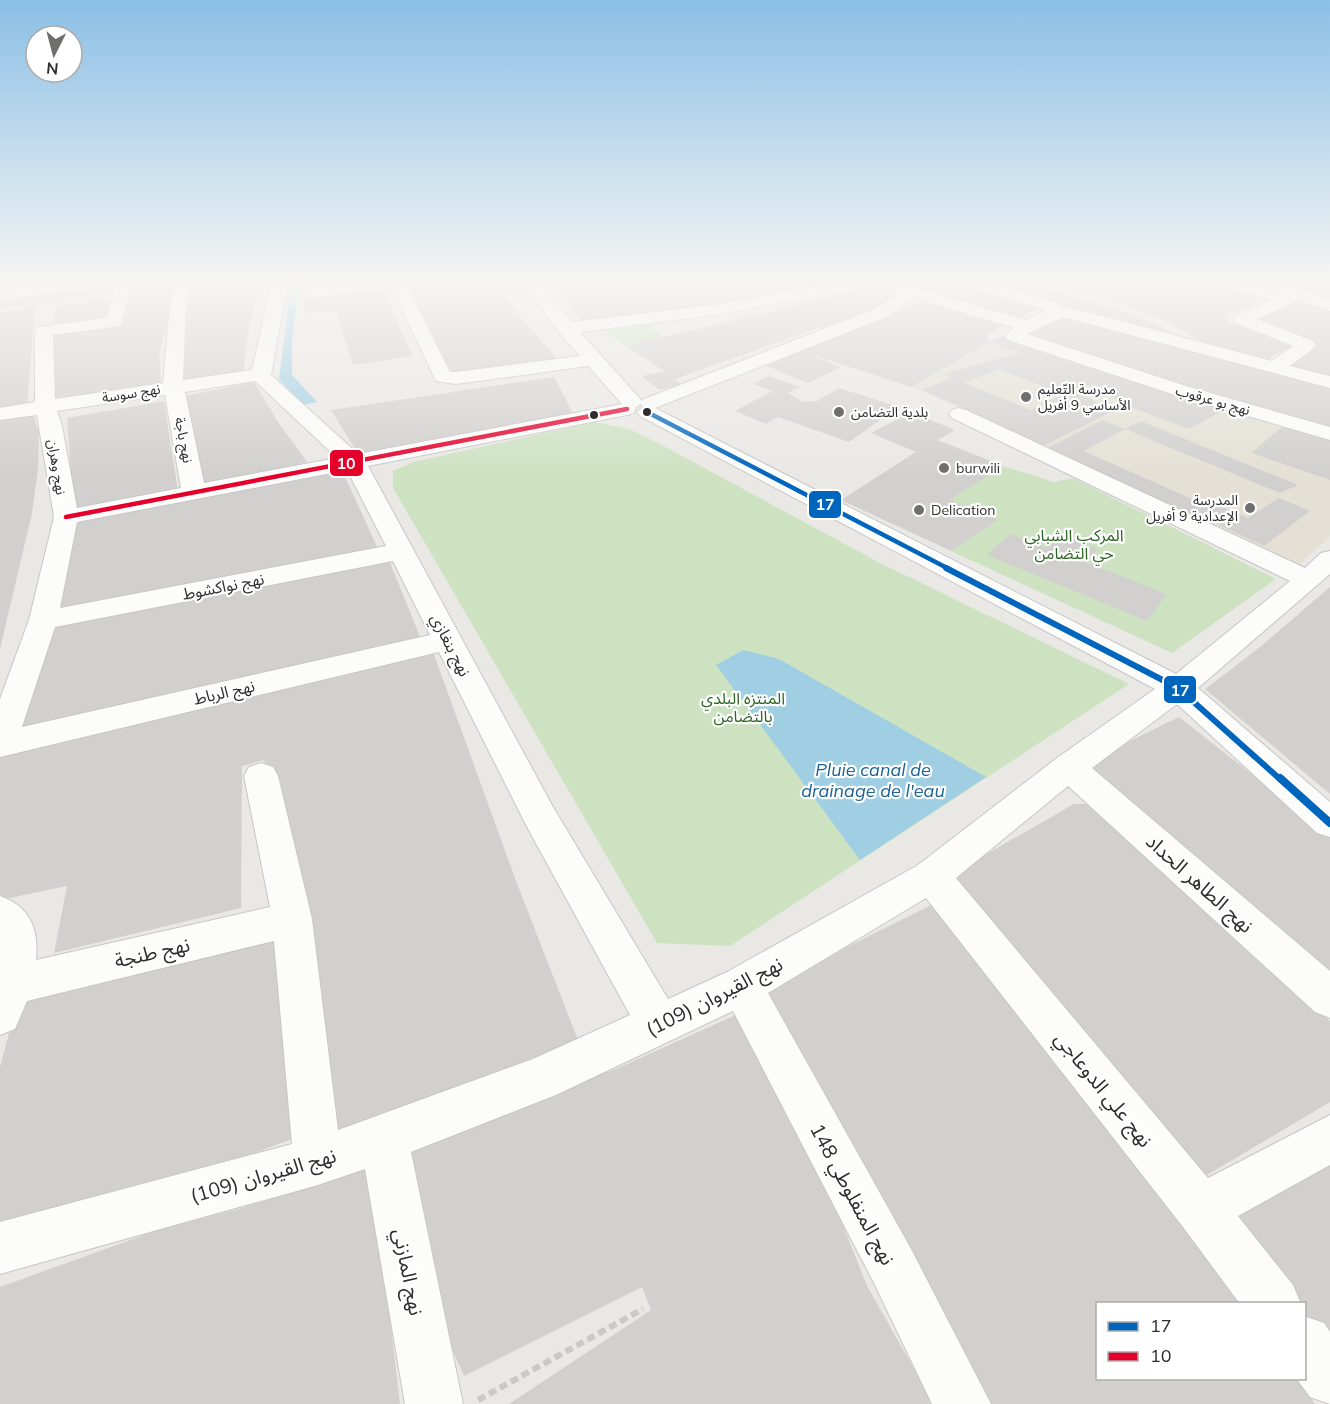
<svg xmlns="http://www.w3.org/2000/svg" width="1330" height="1404" viewBox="0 0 1330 1404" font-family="Mulish,'Noto Sans Arabic',sans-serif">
	<rect width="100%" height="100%" fill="#eae8e5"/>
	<!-- education -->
	<path fill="#e4e0d5" d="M989 342 1096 384 1123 404 1189 429 1228 408 1284 425 1251 453 1330 480V536L1299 565 1044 451 990 420 911 387Z"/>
	<!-- green -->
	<g fill="#cde2c1">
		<path d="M650 325 662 337 625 346 603 329Z"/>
		<path d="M595 422 629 429 658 443 878 562 1129 684 730 946 657 943 393 488V471L413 462Z"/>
		<path d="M1003 466 1054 482 1073 478 1276 579 1172 653 951 551 997 521 950 500Z"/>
	</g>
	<!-- water -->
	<g fill="#a0cfe4">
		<path d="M292 279H299L292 343V375L317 402 302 405 279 379Z"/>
		<path d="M743 650 779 659 986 777 860 860 716 665Z"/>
	</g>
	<!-- building -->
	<g fill="#d2d0ce" fill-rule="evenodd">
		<path d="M0 279H105L0 294Z"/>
		<path d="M129 279H179L159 353 161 387 48 405 53 334 118 325Z"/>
		<path d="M193 279H259L246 343 244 373 174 381 183 322Z"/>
		<path d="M483 279H493L516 312 559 361 446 376 406 289Z"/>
		<path d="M651 279H854L737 302 582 323 559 290Z"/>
		<path d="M910 279H953L1042 306 1016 320 903 288Z"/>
		<path d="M975 279H1016L1029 283 1138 316 1172 333 1162 336Z"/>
		<path d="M1042 279H1204L1266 297 1247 307 1223 315 1229 322 1295 347 1276 354 1263 363 1218 351 1170 323 1126 305Z"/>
		<path d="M1316 279H1330V305L1275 284Z"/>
		<path d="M113 282 112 295 0 309V296Z"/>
		<path d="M886 284 896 286 902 293 880 310 811 330 675 379 682 385 659 390 642 376 665 371 625 346Z"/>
		<path d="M383 288 412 356 353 365 336 310 304 313 303 297Z"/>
		<path d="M109 298 110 320 53 329 55 306Z"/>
		<path d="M930 299 1009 323 988 334 989 342 1003 336 1066 360 1228 408 1189 429 1123 404 1096 384 1075 389 1111 412 1039 448 983 423 990 420 922 390 951 378 943 374 1019 353 989 342 911 387 804 352 841 367 808 383 767 366 802 351 795 349ZM999 369 1060 393 1072 390 1030 410 964 383Z"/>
		<path d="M1300 300 1330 310V379L1284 366 1318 345 1252 319Z"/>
		<path d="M35 307 27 406 0 411V312Z"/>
		<path d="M1060 313 1330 389V429L1250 407 1022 336Z"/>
		<path d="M769 376 800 387 788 393 803 402 817 401 839 388 899 407 849 442 778 417 766 424 735 411 772 391 753 384Z"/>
		<path d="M554 377 575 417 360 457 331 410Z"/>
		<path d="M254 382 278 422 307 462 202 488 192 423 184 396Z"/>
		<path d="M164 401 178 491 71 512V474L67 418Z"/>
		<path d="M32 411 39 433 38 469 32 513 0 649V415Z"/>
		<path d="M911 412 955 430 938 440 1003 466 950 500 998 520 951 551 841 500 916 452 871 433Z"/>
		<path d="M1102 420 1125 429 1141 421 1298 485 1280 493 1125 429 1084 451 1214 509 1219 506 1248 518 1279 498 1310 511 1264 546 1202 517 1198 520 1045 449Z"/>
		<path d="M1284 425 1330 439V480L1251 453Z"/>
		<path d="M341 468 378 549 54 612 70 521Z"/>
		<path d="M1010 534 1046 548 1060 534 1098 549 1085 562 1167 594 1147 621 987 555Z"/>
		<path d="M388 558 421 639 15 730 47 623Z"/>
		<path d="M1330 587V794L1205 689 1260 647Z"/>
		<path d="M432 649 516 881 578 1040 332 1137 281 823 264 760 242 766 241 908 54 953 67 886 0 900V758L3 748Z"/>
		<path d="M1179 717 1330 836V989L1077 767Z"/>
		<path d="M1074 804H1089L1330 1021V1102L1192 1184 943 879Z"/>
		<path d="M937 902 1094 1106 1240 1304H1098V1378H1296L1315 1404H984L758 997 849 946Z"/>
		<path d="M287 931 300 1136 205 1171 0 1227V1067L18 1000Z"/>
		<path d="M738 1014 809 1139 867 1286 934 1404H509L651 1310 642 1287 464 1376 442 1326 410 1148 618 1068Z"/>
		<path d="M1330 1157V1350L1305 1317V1304H1294L1227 1217Z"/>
		<path d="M372 1165 400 1404H0V1287L161 1229 239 1209Z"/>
	</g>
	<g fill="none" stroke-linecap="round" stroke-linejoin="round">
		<defs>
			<g id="street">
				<path d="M84 279H134L120 326 53 335 55 399 163 383 170 306 176 279H192L186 306 183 380 252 370 272 279H288L271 375 358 454 622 404 588 366 456 384 436 381 392 288 308 298 300 293 302 290 380 279H431L429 282 407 286 450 372H456L580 356 559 332 520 279H537L539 282 562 279H608L600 284 546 291 572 322 714 305 855 279H892L884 284 714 315 580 332 642 401 644 399 877 308 895 295 892 279H908L909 286 1026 320 1046 311 957 282 955 279H980L1068 307 1272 361 1293 346 1236 323 1233 319 1236 315 1270 300 1211 282 1209 279H1235L1285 294 1255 282 1253 279H1276L1330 300V311L1299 300 1257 319 1313 341 1316 345 1313 349 1290 366 1330 376V388L1063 317 1027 334 1186 386 1330 427V440L1172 394 1008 340 1005 336 1014 328 911 297 889 316 655 408 1176 674 1290 581 952 418 949 414 952 410 959 408 966 410 1305 568 1321 553 1330 551V574L1198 688 1330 802V837L1317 833 1177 704 1092 768 1330 971V1018L1315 1012 1068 786 956 878 1208 1178 1330 1115V1165L1238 1216 1293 1285 1301 1304H1240L1183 1227 926 898 768 993 910 1247 991 1404H932L874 1283 733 1011 556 1095 411 1152 463 1404H405L365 1169 318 1185 0 1274V1222L292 1144 274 941 27 1001 15 1029 0 1035V896C31 907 39 930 36 960L270 907 244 776 249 767 261 763 273 767 278 776 312 919 338 1130 533 1059 630 1015 527 827 439 652 0 757V699L29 620 54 517 37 415 0 420V408L35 402V331L38 327 107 318 116 285 0 300V290ZM255 381 337 458 204 483 185 392ZM165 395 181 488 77 508 62 426 57 411ZM641 404 643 407 637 412 640 416 1155 689 1057 758 918 865 727 972 668 999 553 807 368 466 627 415 634 413 636 407ZM347 470 386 546 60 608 77 522ZM393 561 430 635 22 727 55 627Z"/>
				<path d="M1304 1316 1324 1323 1330 1332V1404L1310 1397 1296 1378H1304Z"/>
			</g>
		</defs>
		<!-- street casing -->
		<use href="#street" stroke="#c7c6c7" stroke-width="2"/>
		<!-- path -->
		<path stroke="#c9c9c8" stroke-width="6" stroke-dasharray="8 4.5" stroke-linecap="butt" d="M478 1400 643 1309"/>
		<!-- street -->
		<use href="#street" fill="#fcfcfb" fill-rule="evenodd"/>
		<defs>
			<path id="bus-1-far2" d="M647 412 949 569"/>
			<path id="bus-1-far1" d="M946 568 1178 688 1281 780"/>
			<path id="bus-1" d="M1280 778 1330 823"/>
			<path id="bus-2" d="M66 517 627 409"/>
		</defs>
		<!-- bus-1-far2 casing -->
		<use href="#bus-1-far2" stroke="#fff" stroke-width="8"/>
		<!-- bus-1-far1 casing -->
		<use href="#bus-1-far1" stroke="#fff" stroke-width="10"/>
		<!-- bus-1 casing -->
		<use href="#bus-1" stroke="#fff" stroke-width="12"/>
		<!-- bus-2 casing -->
		<use href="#bus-2" stroke="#fff" stroke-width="8"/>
		<!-- bus-1-far2 -->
		<use href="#bus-1-far2" stroke="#0065bd" stroke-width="4.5"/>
		<!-- bus-1-far1 -->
		<use href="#bus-1-far1" stroke="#0065bd" stroke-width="6"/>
		<!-- bus-1 -->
		<use href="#bus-1" stroke="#0065bd" stroke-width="8"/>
		<!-- bus-2 -->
		<use href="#bus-2" stroke="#e4002b" stroke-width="4.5"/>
	</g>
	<!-- sky -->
	<linearGradient id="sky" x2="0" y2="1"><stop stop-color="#8bbfe6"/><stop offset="0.59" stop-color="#f6f5f3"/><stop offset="1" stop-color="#f6f5f3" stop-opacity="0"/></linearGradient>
	<rect width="1330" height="476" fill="url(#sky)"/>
	<!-- markers -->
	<g fill="#706f6e" stroke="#fff" stroke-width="2">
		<circle cx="1026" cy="397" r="6"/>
		<circle cx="839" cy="412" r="6"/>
		<circle cx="944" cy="468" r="6"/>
		<circle cx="1250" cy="508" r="6"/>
		<circle cx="919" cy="510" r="6"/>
	</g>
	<g fill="#2e2e2e" stroke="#fff" stroke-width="2">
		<circle cx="647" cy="412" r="5"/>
		<circle cx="594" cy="415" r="5"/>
	</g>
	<g text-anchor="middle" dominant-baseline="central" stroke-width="4.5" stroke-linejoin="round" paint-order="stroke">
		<!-- far-poi labels -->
		<g font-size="14" fill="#2e2e2e" stroke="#fff" text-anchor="start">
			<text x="1038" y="389">مدرسة التّعليم<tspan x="1038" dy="16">الأساسي 9 أفريل</tspan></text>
			<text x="851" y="412">بلدية التضامن</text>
			<text x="956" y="468">burwili</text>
			<text x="1238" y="500" text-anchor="end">المدرسة<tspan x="1238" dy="16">الإعدادية 9 أفريل</tspan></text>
			<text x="931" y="510">Delication</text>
		</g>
		<!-- far-street labels -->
		<g font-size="14" fill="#2e2e2e" stroke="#fff">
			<text transform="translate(131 393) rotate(-9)">نهج سوسة</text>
			<text transform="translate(1213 400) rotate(16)">نهج بو عرقوب</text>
			<text transform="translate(184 440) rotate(79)">نهج باجة</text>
			<text transform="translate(57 467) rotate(81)">نهج وهران</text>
		</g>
		<!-- park labels -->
		<g font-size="16" fill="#2d6523" stroke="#fff">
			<text x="1074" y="535">المركب الشبابي<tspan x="1074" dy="18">حي التضامن</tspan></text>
			<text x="743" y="698">المنتزه البلدي<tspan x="743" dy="18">بالتضامن</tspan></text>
		</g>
		<!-- street labels -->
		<g font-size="16" fill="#2e2e2e" stroke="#fff">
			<text transform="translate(223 586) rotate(-11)">نهج نواكشوط</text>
			<text transform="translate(451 645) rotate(63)">نهج بنغازي</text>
			<text transform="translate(224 692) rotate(-13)">نهج الرباط</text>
		</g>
		<!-- water labels -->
		<g font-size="18" font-style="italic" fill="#1b6394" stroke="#fff">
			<text x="873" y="769">Pluie canal de<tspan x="873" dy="21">drainage de l'eau</tspan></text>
		</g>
		<!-- near-street labels -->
		<g font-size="20" fill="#2e2e2e" stroke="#fff">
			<text transform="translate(1200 883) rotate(42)">نهج الطاهر الحداد</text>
			<text transform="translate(152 952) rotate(-13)">نهج طنجة</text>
			<text transform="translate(714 996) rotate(-27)">نهج القيروان (109)</text>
			<text transform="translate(1104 1089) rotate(51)">نهج علي الدوعاجي</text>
			<text transform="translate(263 1175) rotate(-16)">نهج القيروان (109)</text>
			<text transform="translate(853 1194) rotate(62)">نهج المنفلوطي 148</text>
			<text transform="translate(409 1272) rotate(79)">نهج المازني</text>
		</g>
	</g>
	<g stroke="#fff" stroke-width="2">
		<rect x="329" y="449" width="35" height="28" rx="6" fill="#e4002b"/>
		<rect x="808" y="490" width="34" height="29" rx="6" fill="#0065bd"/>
		<rect x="1163" y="675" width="34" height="29" rx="6" fill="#0065bd"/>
	</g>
	<g font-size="16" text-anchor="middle" font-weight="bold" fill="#fff">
		<text x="346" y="469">10</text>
		<text x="825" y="510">17</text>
		<text x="1180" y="696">17</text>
	</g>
	<!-- legend -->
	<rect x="1096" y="1302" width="210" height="78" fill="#ffffff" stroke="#ababab" stroke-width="1.5"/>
	<rect x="1108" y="1322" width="30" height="9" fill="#0065bd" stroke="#ababab" stroke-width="1.5"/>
	<text x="1150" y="1332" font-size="18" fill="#2e2e2e">17</text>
	<rect x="1108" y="1352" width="30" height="9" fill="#e4002b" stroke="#ababab" stroke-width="1.5"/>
	<text x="1150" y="1362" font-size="18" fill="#2e2e2e">10</text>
	<!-- north arrow -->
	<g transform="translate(54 54) rotate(186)"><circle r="28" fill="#ffffff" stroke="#ababab" stroke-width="1.5"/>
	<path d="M0-4.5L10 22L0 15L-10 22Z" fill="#706f6e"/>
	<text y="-9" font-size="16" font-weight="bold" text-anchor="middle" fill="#2e2e2e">N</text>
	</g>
</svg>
